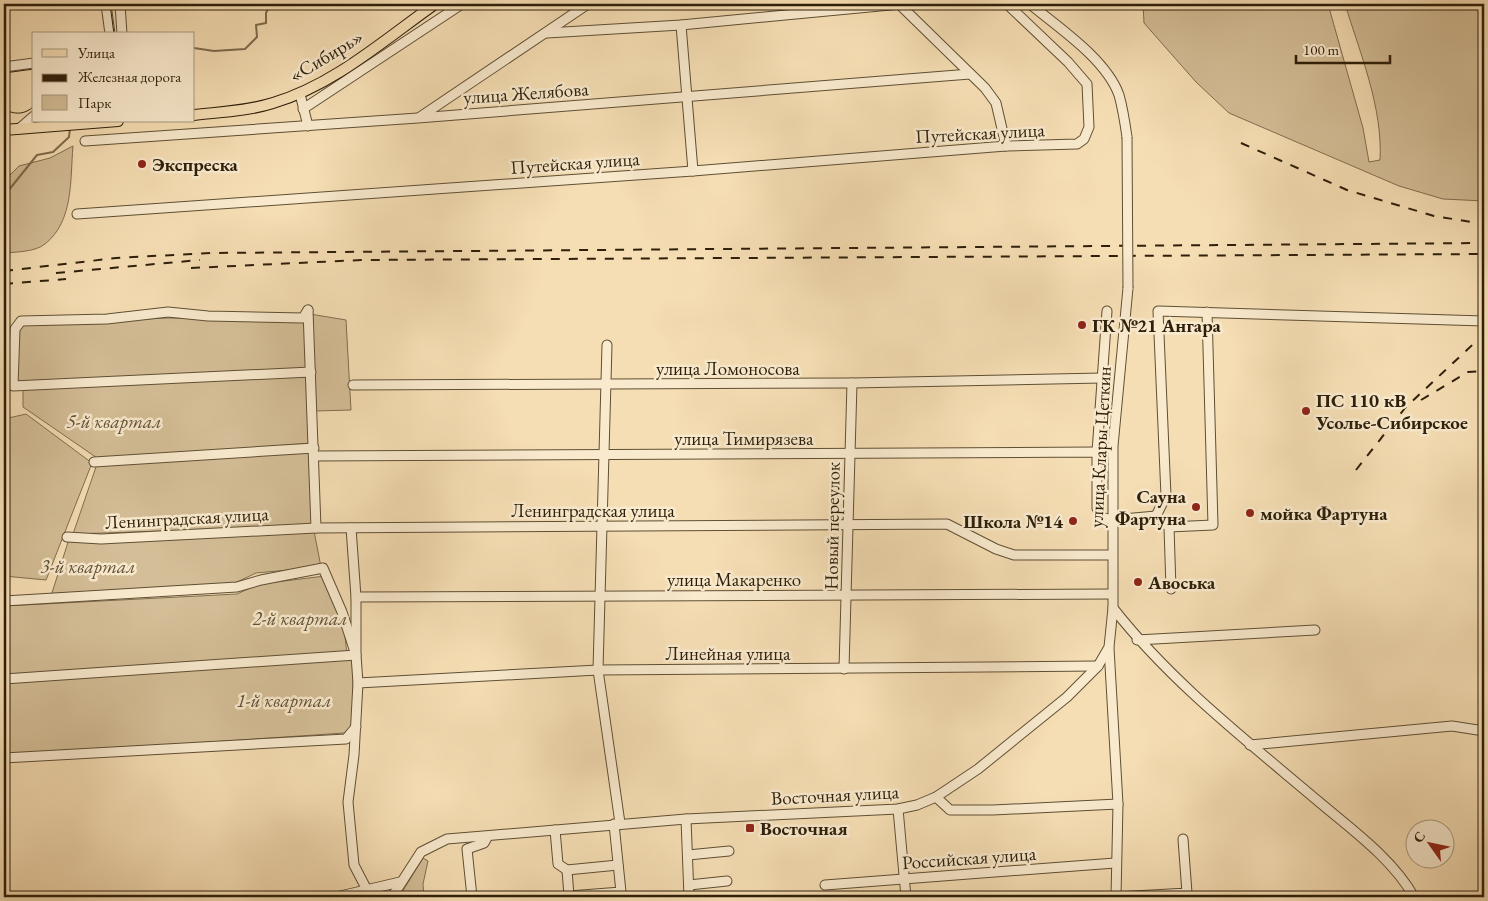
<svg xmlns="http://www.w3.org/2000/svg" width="1488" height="901" viewBox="0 0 1488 901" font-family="'EB Garamond',serif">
	<rect width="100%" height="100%" fill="#f6deb4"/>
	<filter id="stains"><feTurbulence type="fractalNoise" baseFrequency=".004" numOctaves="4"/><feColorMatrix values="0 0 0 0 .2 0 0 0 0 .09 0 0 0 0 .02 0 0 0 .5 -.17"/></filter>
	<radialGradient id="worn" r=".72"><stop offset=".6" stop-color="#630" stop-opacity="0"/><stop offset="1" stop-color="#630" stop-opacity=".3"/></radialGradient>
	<!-- green -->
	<g fill="#d4be97" stroke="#806e50">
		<path d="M1143 4H1328L1363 128 1369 162 1380 160C1383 108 1360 53 1345 4H1484V201L1443 199 1399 186 1229 113 1196 82 1144 23Z"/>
		<path d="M73 146C70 179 74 221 45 244 35 252 16 252 4 253V181L19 166 50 158Z"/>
		<path d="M310 314 346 320 351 410 314 411Z"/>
		<path d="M168 318 306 320 308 370 16 383 17 331 24 324Z"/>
		<path d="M308 373 312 443 100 460 23 407V387Z"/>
		<path d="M26 414 92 463 46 580 4 576V419Z"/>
		<path d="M311 451 314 526 73 534 97 464Z"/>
		<path d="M314 531 321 567 256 573 235 583 51 596 69 539Z"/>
		<path d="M325 576 343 619 347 654 4 677V606L237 594 259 584Z"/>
		<path d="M354 658 352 726 344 733 4 756V681Z"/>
		<path d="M423 858 428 861 423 884 424 897H399Z"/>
	</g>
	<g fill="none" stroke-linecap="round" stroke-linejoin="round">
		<!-- stream -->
		<g stroke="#7d6b4d" stroke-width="2">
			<path d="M194 48 214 51 245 49 257 37 256 25 266 23V13L270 4"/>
			<path d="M4 196 37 155 53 152 69 137 70 128"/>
		</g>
		<defs>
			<g id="minor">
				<path d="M106 4 110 34"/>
				<path d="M120 4 122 34"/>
				<path d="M899 4 985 88 996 103 1006 146"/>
				<path d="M1030 4C1059 28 1106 59 1119 95 1123 109 1125 123 1127 137"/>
				<path d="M681 25 693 171"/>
				<path d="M547 33 681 25 901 4"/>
				<path d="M4 67 34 63"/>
				<path d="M300 94 308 126"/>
				<path d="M303 109 462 4"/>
				<path d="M420 117 588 4"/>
				<path d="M19 129 34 116"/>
				<path d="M85 141 418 118 970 74"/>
				<path d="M77 214 693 171 1006 146 1077 144 1084 139 1089 127 1087 84 1068 62 1007 4"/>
				<path d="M308 310 303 318 208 316 168 312 107 319 21 321 15 329 13 386 311 372"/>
				<path d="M308 310 316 528"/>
				<path d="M607 345 598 670 620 823"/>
				<path d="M353 385 852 383 1102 378"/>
				<path d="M1097 452 1107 311"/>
				<path d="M314 456 1097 452V508L1102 517 1112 520 1156 516"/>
				<path d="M94 462 314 448"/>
				<path d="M1169 527 1213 525 1207 312"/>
				<path d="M351 528 356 597V655L358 683 354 755 348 802 354 865 367 890"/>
				<path d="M67 537 101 539 316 528 947 524 996 549 1014 555H1112"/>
				<path d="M1171 589 1169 527 1156 516 1166 496 1158 311 1484 321"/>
				<path d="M356 597 1112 594"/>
				<path d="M4 601 237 587 261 580 323 568 342 612 356 655 4 679"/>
				<path d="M1113 608C1171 682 1246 740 1318 801 1351 829 1393 859 1414 897"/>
				<path d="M1137 640 1315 630"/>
				<path d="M1109 648 1118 804 1116 897"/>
				<path d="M844 669 852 383"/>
				<path d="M358 683 598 670 1098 666"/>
				<path d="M1250 745 1452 726 1484 731"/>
				<path d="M4 758 346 739 356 727"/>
				<path d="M936 797 950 810H993L1118 804"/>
				<path d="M898 809 906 897"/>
				<path d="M686 819 689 897"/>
				<path d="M555 830 558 864 567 870 618 865"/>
				<path d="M688 855 729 851"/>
				<path d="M567 870 569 896 621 892 614 824"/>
				<path d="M689 885 727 881"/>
				<path d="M825 885 1115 863"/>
				<path d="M336 897 400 882"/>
				<path d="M392 897 421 852 447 839 686 819 898 809 917 805 936 797 978 769 1067 697 1098 666 1109 647 1113 608V446L1128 288"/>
				<path d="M472 897 467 849 484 843 488 836"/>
				<path d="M1116 897 1187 893 1183 839"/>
			</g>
			<g id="major">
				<path d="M194 115C220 112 248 111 273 103 334 85 384 40 435 4"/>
				<path d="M4 130 118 121"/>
			</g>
		</defs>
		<!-- minor casing -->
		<use href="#minor" stroke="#5f4f34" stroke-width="11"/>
		<!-- major casing -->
		<use href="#major" stroke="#2d1f0a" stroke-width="12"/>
		<!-- minor -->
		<use href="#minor" stroke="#f9eace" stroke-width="9"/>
		<!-- major -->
		<use href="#major" stroke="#f6deb4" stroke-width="10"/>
		<!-- tram -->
		<g stroke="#2d1f0a" stroke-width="1">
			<path d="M110 4 114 34"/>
			<path d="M4 73 34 69"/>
			<path d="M4 109C14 115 25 115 34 106"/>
		</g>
		<!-- rail -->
		<g stroke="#2d1f0a" stroke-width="2" stroke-dasharray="9 9" stroke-linecap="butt">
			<path d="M1241 143 1347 190 1434 216 1484 224"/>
			<path d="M191 268 361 260 1484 254"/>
			<path d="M4 271 116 258 210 253 1484 243"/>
			<path d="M56 273 200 260"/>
			<path d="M4 284 66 279"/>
			<path d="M1421 400 1468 372 1484 371"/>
			<path d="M1356 470 1405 408 1484 334"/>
		</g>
		<defs>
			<path id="minor-bridge" d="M1127 137 1128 288"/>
		</defs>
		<!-- minor-bridge casing -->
		<use href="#minor-bridge" stroke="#5f4f34" stroke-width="11" stroke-linecap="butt"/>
		<!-- minor-bridge -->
		<use href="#minor-bridge" stroke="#f9eace" stroke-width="9"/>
	</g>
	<!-- markers -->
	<g fill="#8f2418" stroke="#f9eace" stroke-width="2">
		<circle cx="142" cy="164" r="5"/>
		<circle cx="1082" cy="325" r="5"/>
		<circle cx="1306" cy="411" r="5"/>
		<circle cx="1196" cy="507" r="5"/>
		<circle cx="1250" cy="513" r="5"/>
		<circle cx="1073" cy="521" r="5"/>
		<circle cx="1138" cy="582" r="5"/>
		<rect x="745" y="823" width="10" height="10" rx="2.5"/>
	</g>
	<g text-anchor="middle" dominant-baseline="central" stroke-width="5" stroke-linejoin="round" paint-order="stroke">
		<!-- street labels -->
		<g font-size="19" fill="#2d1f0a" stroke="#f9eace">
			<text transform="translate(326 56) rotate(-31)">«Сибирь»</text>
			<text transform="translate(526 93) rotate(-4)">улица Желябова</text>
			<text transform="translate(980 133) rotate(-3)">Путейская улица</text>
			<text transform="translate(575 163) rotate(-4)">Путейская улица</text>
			<text x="728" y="368">улица Ломоносова</text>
			<text x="744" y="438">улица Тимирязева</text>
			<text transform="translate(1100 447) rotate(-87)">улица Клары Цеткин</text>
			<text x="593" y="510">Ленинградская улица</text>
			<text transform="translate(187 518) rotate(-3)">Ленинградская улица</text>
			<text transform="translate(832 526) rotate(-89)">Новый переулок</text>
			<text x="734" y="579">улица Макаренко</text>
			<text x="728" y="653">Линейная улица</text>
			<text transform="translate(835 795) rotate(-3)">Восточная улица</text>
			<text transform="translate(969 858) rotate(-4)">Российская улица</text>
		</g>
		<!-- poi labels -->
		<g font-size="19" font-weight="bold" fill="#2d1f0a" stroke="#f9eace" text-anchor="start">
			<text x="152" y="164">Экспреска</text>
			<text x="1092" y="325">ГК №21 Ангара</text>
			<text x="1316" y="400">ПС 110 кВ<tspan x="1316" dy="22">Усолье-Сибирское</tspan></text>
			<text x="1186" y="496" text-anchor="end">Сауна<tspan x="1186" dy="22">Фартуна</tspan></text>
			<text x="1260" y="513">мойка Фартуна</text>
			<text x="1063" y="521" text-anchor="end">Школа №14</text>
			<text x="1148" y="582">Авоська</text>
			<text x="760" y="828">Восточная</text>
		</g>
		<!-- park labels -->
		<g font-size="19" font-style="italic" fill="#5f4f34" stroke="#f9eace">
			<text x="114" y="421">5-й квартал</text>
			<text x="88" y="566">3-й квартал</text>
			<text x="300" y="618">2-й квартал</text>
			<text x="284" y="700">1-й квартал</text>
		</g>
	</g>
	<!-- margin -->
	<rect width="1488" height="901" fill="none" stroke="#f6deb4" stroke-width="20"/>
	<rect x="5" y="5" width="1478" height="891" fill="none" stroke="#2d1f0a" stroke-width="2.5"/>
	<rect x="10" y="10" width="1468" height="881" fill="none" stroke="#2d1f0a"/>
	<!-- legend -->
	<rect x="32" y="32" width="162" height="90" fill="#f9eace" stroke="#a79980"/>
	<rect x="42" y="49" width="25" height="8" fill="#f6deb4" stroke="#a79980"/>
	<text x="78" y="58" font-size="15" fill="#2d1f0a">Улица</text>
	<rect x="42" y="74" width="25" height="8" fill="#2d1f0a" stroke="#a79980"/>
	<text x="78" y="82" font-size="15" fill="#2d1f0a">Железная дорога</text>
	<rect x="42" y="95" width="25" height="15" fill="#d4be97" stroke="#a79980"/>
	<text x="78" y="108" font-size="15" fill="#2d1f0a">Парк</text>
	<!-- north arrow -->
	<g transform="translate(1430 844) rotate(303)"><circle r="24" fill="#f9eace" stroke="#a79980"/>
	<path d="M0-4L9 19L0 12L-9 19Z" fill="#8f2418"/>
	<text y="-8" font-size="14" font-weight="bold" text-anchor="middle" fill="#2d1f0a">С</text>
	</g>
	<!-- scale -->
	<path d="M1296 55v8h94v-8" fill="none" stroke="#2d1f0a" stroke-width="2.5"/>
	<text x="1303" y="55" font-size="15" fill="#2d1f0a" stroke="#f9eace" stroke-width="4" paint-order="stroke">100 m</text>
	<rect width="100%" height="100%" filter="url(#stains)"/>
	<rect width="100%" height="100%" fill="url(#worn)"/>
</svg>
